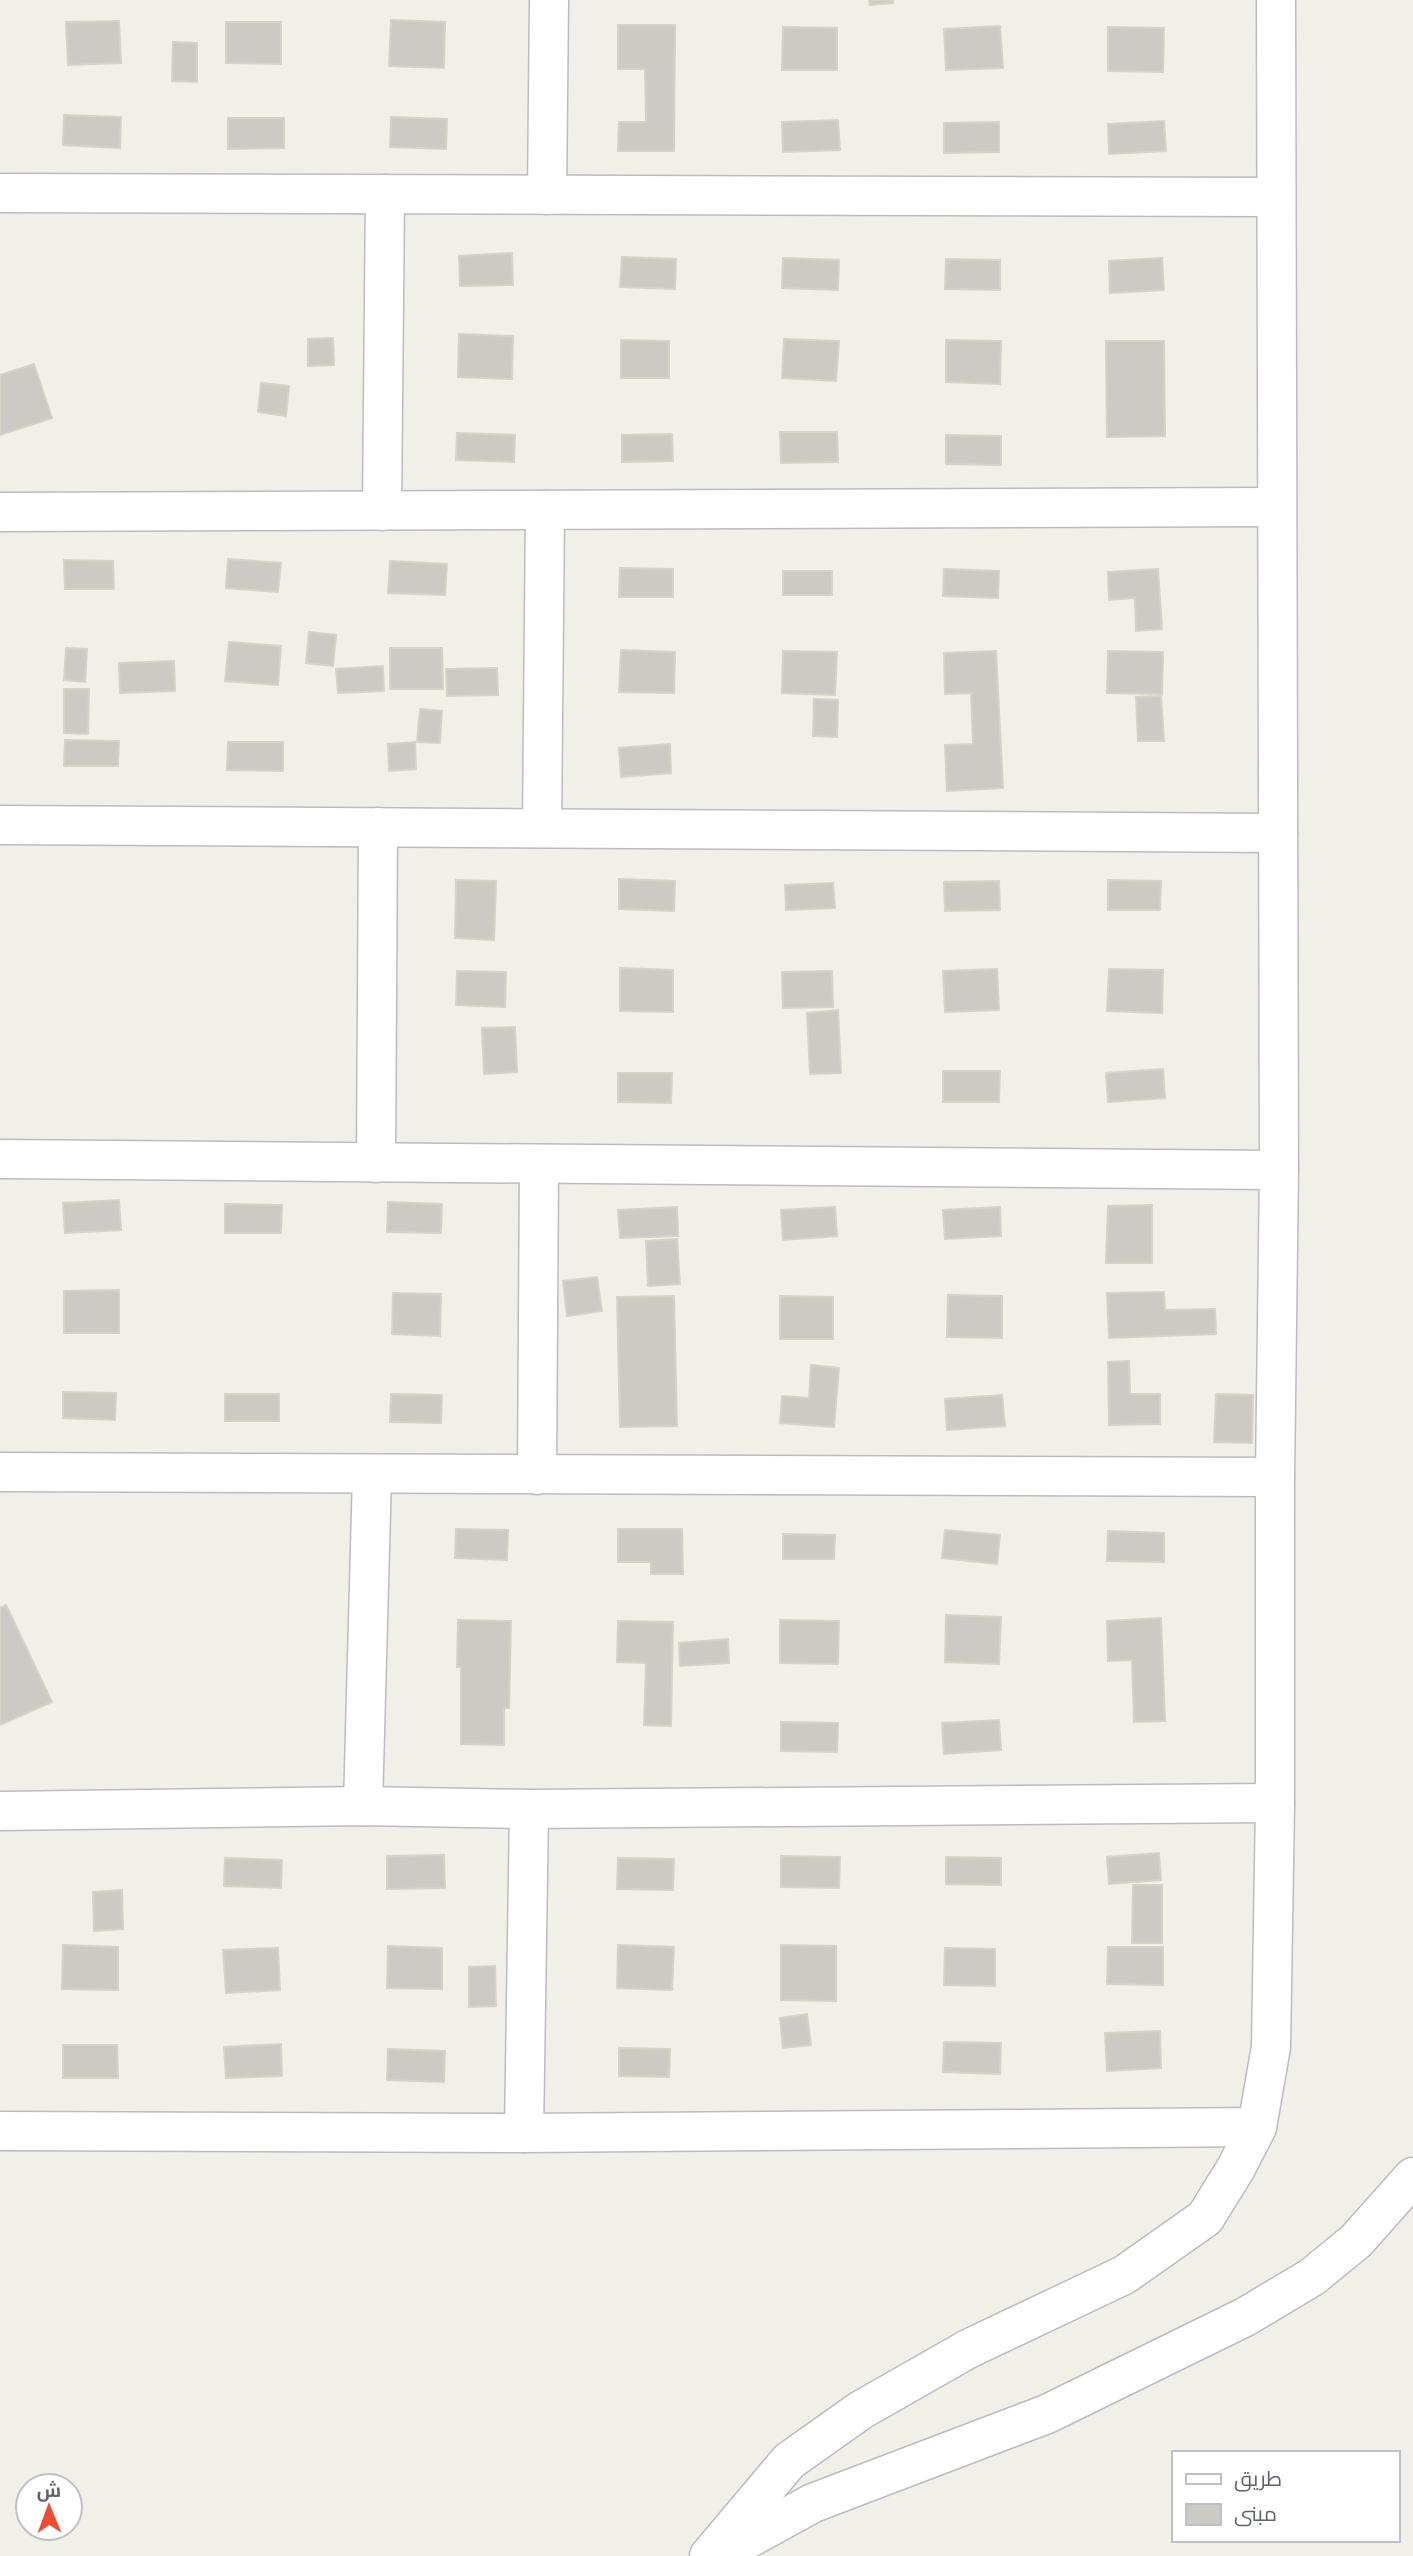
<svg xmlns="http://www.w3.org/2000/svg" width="1413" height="2556" viewBox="0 0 1413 2556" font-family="'Asap Condensed',Cairo,sans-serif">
	<rect width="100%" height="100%" fill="#f1f0e8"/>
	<!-- building -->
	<g fill="#cccac5" stroke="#d6d2c6" stroke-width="2">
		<path d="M869 0H893V3L870 5Z"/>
		<path d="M391 20 445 22 444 68 389 66Z"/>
		<path d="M119 21 121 63 68 65 66 22Z"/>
		<path d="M226 22H281V64L226 63Z"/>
		<path d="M618 25H675L674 151H618L619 122H646L645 69H618Z"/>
		<path d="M1000 26 1003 68 946 70 944 29Z"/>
		<path d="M783 27 837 28V70H782Z"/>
		<path d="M1108 27 1164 28 1163 72 1108 71Z"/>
		<path d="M173 42 197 43V82L172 81Z"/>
		<path d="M64 115 121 117 120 148 63 145Z"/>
		<path d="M391 117 447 119 446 149 390 147Z"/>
		<path d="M228 118H284V148L228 149Z"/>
		<path d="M838 120 840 150 783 152 782 122Z"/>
		<path d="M1164 121 1166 151 1109 154 1108 124Z"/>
		<path d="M999 122V152L944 153V123Z"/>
		<path d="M512 253 513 285 460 286 459 256Z"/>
		<path d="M622 257 676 259 675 289 620 287Z"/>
		<path d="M783 258 839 260 838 290 782 288Z"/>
		<path d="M1162 258 1164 290 1110 293 1109 261Z"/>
		<path d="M946 259 1000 260V290L945 289Z"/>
		<path d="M459 334 513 336 512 379 458 377Z"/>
		<path d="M333 338 334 365 308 366V339Z"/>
		<path d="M784 339 839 341 836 381 782 378Z"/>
		<path d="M621 340 669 341V378H621Z"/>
		<path d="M946 340 1001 341 1000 384 946 382Z"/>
		<path d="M1106 341H1164L1165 436 1107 437Z"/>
		<path d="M34 364 52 418 0 435V375Z"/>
		<path d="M261 383 289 386 286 416 258 412Z"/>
		<path d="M780 432H837L838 462 781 463Z"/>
		<path d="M457 433 515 435 514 462 456 460Z"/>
		<path d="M672 434 673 461 622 462V435Z"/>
		<path d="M946 435 1001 436V465L946 464Z"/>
		<path d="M228 559 281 563 278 592 226 588Z"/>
		<path d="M64 560 113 561 114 589H65Z"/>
		<path d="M390 561 447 564 445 595 388 593Z"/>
		<path d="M620 568 673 569V597H619Z"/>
		<path d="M944 569 999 571 998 598 943 596Z"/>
		<path d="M1158 569 1162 629 1136 631 1135 598 1109 600 1108 572Z"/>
		<rect x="783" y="571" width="49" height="24"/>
		<path d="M309 632 336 635 333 666 306 663Z"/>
		<path d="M229 642 281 646 278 685 225 681Z"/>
		<path d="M66 648 87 649 85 682 64 680Z"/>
		<path d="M390 648H442L443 689H390Z"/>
		<path d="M621 650 675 652 674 693 619 692Z"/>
		<path d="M783 651 837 652 835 695 782 693Z"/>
		<path d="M996 651 1003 788 947 791 945 745 973 744 971 693 945 694 944 653Z"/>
		<path d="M1108 651 1163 652 1162 694 1107 693Z"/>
		<path d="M174 661 175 691 120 693 119 663Z"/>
		<path d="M383 666 384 691 338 693 336 669Z"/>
		<path d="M497 668 498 695 447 696 446 669Z"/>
		<path d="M64 689H89L88 734 64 733Z"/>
		<path d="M1161 696 1164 741H1138L1136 697Z"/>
		<path d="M814 699 838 700 837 737 813 736Z"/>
		<path d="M420 709 442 711 440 743 417 742Z"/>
		<path d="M65 740 119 741 118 766H64Z"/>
		<path d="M228 742H283V771L227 770Z"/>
		<path d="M415 742 416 769 389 771 388 744Z"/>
		<path d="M670 744 671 773 621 777 619 748Z"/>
		<path d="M619 879 675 881 674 911 619 909Z"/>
		<path d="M456 880 496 881 494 940 455 938Z"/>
		<path d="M1108 880 1161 881 1160 910H1108Z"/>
		<path d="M999 881 1000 910 945 911 944 882Z"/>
		<path d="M833 883 835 908 786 910 785 885Z"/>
		<path d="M620 968 673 970V1012L620 1011Z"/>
		<path d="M997 969 999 1010 945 1012 943 971Z"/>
		<path d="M1109 969 1163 970 1162 1013 1107 1011Z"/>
		<path d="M457 971 506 972 505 1007 456 1005Z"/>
		<path d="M832 971 833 1007 783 1008 782 972Z"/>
		<path d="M838 1010 841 1073 810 1074 807 1013Z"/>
		<path d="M515 1027 517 1072 484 1074 482 1028Z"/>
		<path d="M1163 1069 1165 1098 1108 1102 1106 1073Z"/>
		<path d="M943 1071H1000L999 1102H943Z"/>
		<path d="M618 1073H672L671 1103 618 1102Z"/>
		<path d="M119 1200 121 1230 65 1233 63 1203Z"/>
		<path d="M388 1202 442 1204 441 1233 387 1232Z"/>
		<path d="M225 1204 282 1205 281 1233H225Z"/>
		<path d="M1152 1205V1263H1106L1108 1206Z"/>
		<path d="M677 1207 678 1236 620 1238 618 1210Z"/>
		<path d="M835 1207 837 1236 783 1240 781 1210Z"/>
		<path d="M1000 1207 1001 1236 945 1239 943 1210Z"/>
		<path d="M677 1239 680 1284 648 1286 646 1241Z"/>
		<path d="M597 1277 602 1311 567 1316 563 1281Z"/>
		<path d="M119 1290V1333H64V1291Z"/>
		<path d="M1164 1292 1165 1310 1215 1309 1216 1334 1109 1338 1107 1293Z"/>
		<path d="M393 1293 441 1294 440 1336 392 1334Z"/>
		<path d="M948 1295 1002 1296V1338L947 1337Z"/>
		<path d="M674 1296 677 1426 620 1427 617 1297Z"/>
		<path d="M780 1296 833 1297V1339H780Z"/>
		<path d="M1129 1361 1130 1394H1160V1424L1109 1425 1108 1362Z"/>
		<path d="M811 1365 839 1368 834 1427 780 1423 782 1396 809 1398Z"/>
		<path d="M63 1392 116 1393 115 1420 63 1418Z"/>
		<rect x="225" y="1394" width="54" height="27"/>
		<path d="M391 1394 442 1395 441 1423 390 1422Z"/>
		<path d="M1216 1394 1253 1395 1252 1443 1214 1442Z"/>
		<path d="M1002 1395 1005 1426 947 1430 945 1399Z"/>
		<path d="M456 1529 508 1530 507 1560 455 1558Z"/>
		<path d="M618 1529H682L683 1574H651V1562H618Z"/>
		<path d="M945 1530 1000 1535 997 1564 942 1558Z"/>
		<path d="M1108 1531 1164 1533V1562L1107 1561Z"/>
		<path d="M783 1534 835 1535 834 1559H783Z"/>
		<path d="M6 1605 52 1702 0 1725V1608Z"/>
		<path d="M946 1615 1001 1617 999 1664 945 1662Z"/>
		<path d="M1161 1618 1165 1721 1134 1722 1132 1660 1108 1661 1107 1621Z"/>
		<path d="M458 1620 511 1621 509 1708H504V1745L461 1744V1667H457Z"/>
		<path d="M780 1620 839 1621 838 1664 780 1663Z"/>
		<path d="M618 1621 673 1622 671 1726 644 1725 646 1663 617 1662Z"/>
		<path d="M728 1639 729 1663 680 1666 679 1643Z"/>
		<path d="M999 1720 1001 1750 944 1754 942 1723Z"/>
		<path d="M781 1722 838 1723 837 1752 781 1751Z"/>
		<path d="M1159 1853 1161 1880 1109 1884 1107 1857Z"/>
		<path d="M444 1855 445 1888 387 1889V1856Z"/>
		<path d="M781 1856 840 1857 839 1888 781 1887Z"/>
		<path d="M946 1857 1001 1858V1885L946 1884Z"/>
		<path d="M225 1858 282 1860 281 1888 224 1886Z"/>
		<path d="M618 1858 674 1859 673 1890 617 1889Z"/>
		<path d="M1133 1885H1162V1943H1132Z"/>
		<path d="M122 1890 123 1929 94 1931 93 1892Z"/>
		<path d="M63 1945 118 1947V1990L62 1989Z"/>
		<path d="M618 1945 674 1947 672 1990 617 1988Z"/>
		<path d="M781 1945 836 1946V2001L781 2000Z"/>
		<path d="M388 1946 442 1948V1989L387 1988Z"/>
		<path d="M1108 1947H1163V1985L1107 1984Z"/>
		<path d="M278 1948 280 1990 226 1993 223 1950Z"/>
		<path d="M945 1948 995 1949V1986L944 1985Z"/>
		<path d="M495 1966 496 2006 469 2007V1967Z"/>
		<path d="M807 2014 811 2045 783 2048 780 2018Z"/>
		<path d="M1160 2031 1161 2068 1107 2071 1105 2033Z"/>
		<path d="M944 2042 1001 2043 1000 2074 943 2072Z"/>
		<path d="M281 2044 282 2076 226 2078 224 2047Z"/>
		<path d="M63 2045H117L118 2078H63Z"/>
		<path d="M619 2048 670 2049 669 2077 619 2076Z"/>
		<path d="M388 2049 445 2051 444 2082 387 2080Z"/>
	</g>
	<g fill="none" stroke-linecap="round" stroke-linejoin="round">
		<defs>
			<g id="minor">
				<path d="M0 193 1276 197"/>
				<path d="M547 195 549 0"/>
				<path d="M382 511 385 194"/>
				<path d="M0 512 1277 507"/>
				<path d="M0 825 1278 833"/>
				<path d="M542 828 545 510"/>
				<path d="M0 1159 1279 1170"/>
				<path d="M376 1163 378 827"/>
				<path d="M0 1472 1275 1477"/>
				<path d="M537 1475 539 1164"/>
				<path d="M363 1806 372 1474"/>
				<path d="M0 1811 363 1806 529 1809 1275 1803"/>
				<path d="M0 2131 524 2133 1257 2127"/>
				<path d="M524 2133 529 1809"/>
				<path d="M724 2552 813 2503 1047 2414 1245 2317 1312 2277 1356 2241 1413 2177"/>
				<path d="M709 2556 789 2461 861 2410 968 2349 1124 2275 1205 2218 1236 2168 1257 2127 1271 2047 1275 1803V1477L1279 1170 1276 0"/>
			</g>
		</defs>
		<!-- minor casing -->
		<use href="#minor" stroke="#babcc1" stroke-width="41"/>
		<!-- minor -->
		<use href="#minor" stroke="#fff" stroke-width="38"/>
	</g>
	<!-- legend -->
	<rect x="1172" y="2451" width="228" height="91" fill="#ffffff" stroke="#bfc0c3" stroke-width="2"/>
	<rect x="1186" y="2474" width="35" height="10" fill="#ffffff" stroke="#bfc0c3" stroke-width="2"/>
	<text x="1234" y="2486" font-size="21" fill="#5f6268">طريق</text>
	<rect x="1186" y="2504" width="35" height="21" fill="#cccac5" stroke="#bfc0c3" stroke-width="2"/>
	<text x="1234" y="2521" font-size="21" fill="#5f6268">مبنى</text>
	<!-- north arrow -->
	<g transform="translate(49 2507) rotate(359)"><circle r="33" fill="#ffffff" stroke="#bfc0c3" stroke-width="2"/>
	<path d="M0-5L12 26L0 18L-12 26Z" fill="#ec4d33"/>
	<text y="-10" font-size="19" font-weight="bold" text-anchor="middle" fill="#5f6268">ش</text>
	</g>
</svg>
